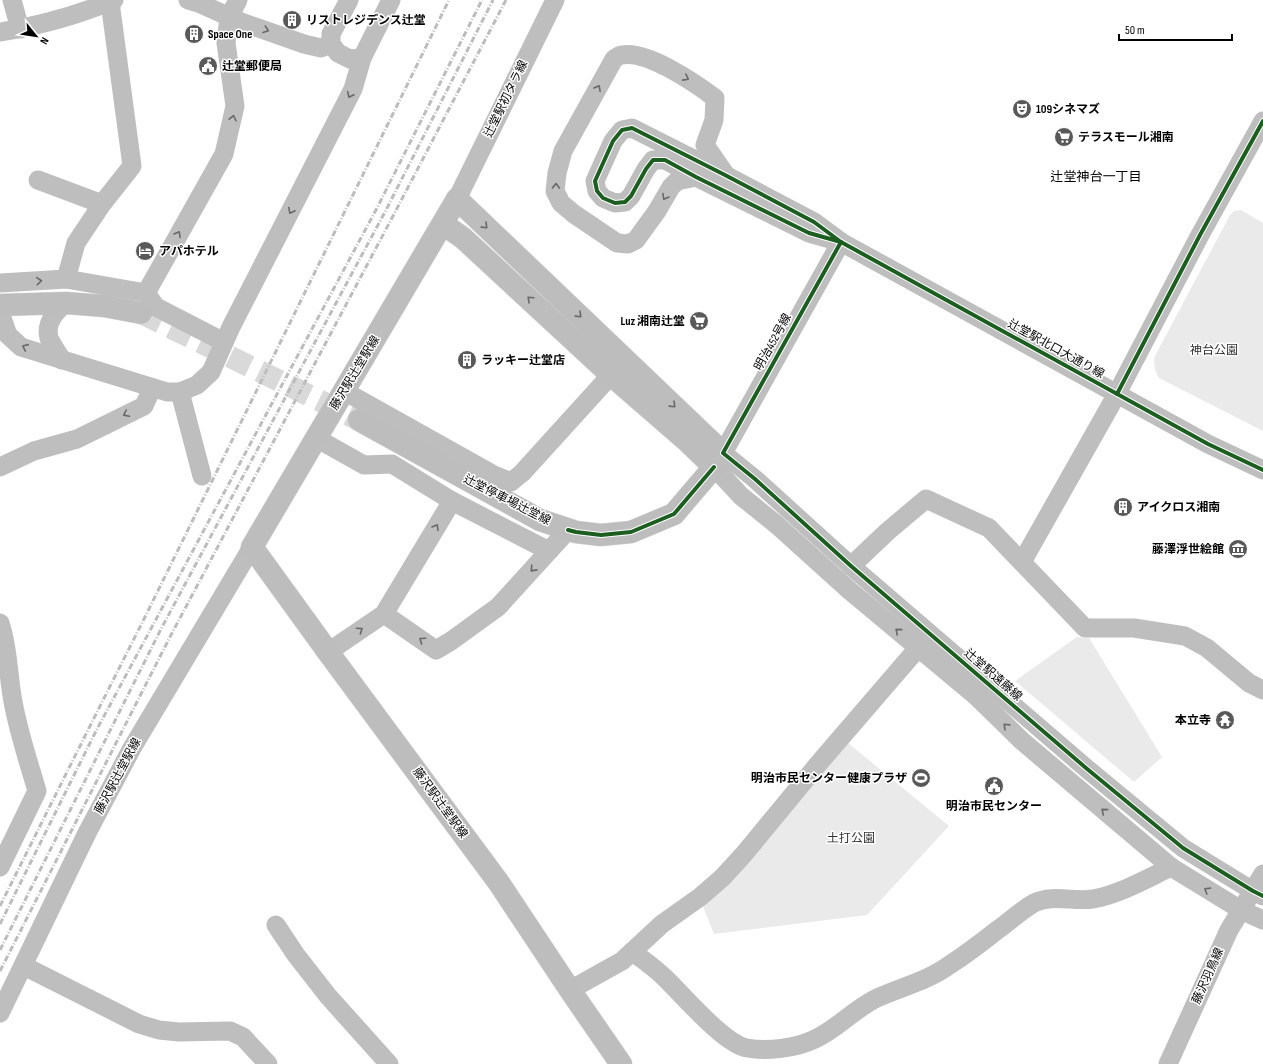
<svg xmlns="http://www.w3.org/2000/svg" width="1263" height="1064" viewBox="0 0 1263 1064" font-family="'Sofia Sans Condensed','Noto Sans JP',sans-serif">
	<rect width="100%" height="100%" fill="#fff"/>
	<!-- green -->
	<g fill="#eaeaea">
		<path d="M1241 210 1263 223V431L1159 378C1155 371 1153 365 1155 356L1230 215 1234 211Z"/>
		<path d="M1077 637 1089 638 1162 757 1134 782 1015 681Z"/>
		<path d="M848 743 949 826 867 915 714 934 702 904 733 877Z"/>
	</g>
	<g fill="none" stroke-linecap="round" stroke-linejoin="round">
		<!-- major-tunnel -->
		<path stroke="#d9d9d9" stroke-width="22" stroke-dasharray="22 11" stroke-linecap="butt" d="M141 313 359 420"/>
		<defs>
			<g id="major">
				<path d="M443 224 463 238 611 375 687 441 714 467"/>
				<path d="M0 305 66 303 104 306 141 313"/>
				<path d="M359 420 540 520 576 532 601 535 631 532 674 514 714 467 723 453 457 199 252 547 328 652 499 883 570 990 621 1064"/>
			</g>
		</defs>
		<!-- major casing -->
		<use href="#major" stroke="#dbdbdb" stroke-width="23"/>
		<!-- minor -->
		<g stroke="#bebebe" stroke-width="19">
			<path d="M12 0 20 29"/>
			<path d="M188 0 201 4 241 22 304 44 321 48 331 44"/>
			<path d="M349 0 331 34V44L338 53 350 59 362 58"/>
			<path d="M0 32C38 26 78 15 114 0"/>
			<path d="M696 177 677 181 671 187 657 211 636 240 628 244 617 243 574 214 561 203 555 191 557 173 563 151 614 59C616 58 619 55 622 55 647 50 695 83 715 98L714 120 705 145 725 174"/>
			<path d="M38 180 102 204"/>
			<path d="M457 199 555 0"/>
			<path d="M841 242 809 233 696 177 665 160H653L646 169 631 196 625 202 615 203 603 198 597 191 595 181 613 141 622 130 632 128 725 175 814 222 841 242 1208 444 1263 470"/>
			<path d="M841 242 723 453 755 479 851 566 1086 768 1183 848 1253 891 1263 896"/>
			<path d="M66 279 76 243 102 204 132 166 110 2"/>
			<path d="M0 283 66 279 146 293 156 307 224 342"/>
			<path d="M146 293 224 154 235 106 226 43 229 17 238 0"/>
			<path d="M0 312 8 335 21 347 167 392H180L197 385 211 372 231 327 353 89 362 58 391 0"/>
			<path d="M62 360C58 353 52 345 49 338 45 323 55 312 66 303"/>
			<path d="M344 391 494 475 511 482 522 473 611 375"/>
			<path d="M180 392 202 476"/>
			<path d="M316 438 364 465 392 464 452 501 549 551"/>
			<path d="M0 467 34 451 77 439 144 406 152 388"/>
			<path d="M714 467 741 496 777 525 849 590 976 696 1022 741 1171 867 1241 910 1263 920"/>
			<path d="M1022 562 1113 401 1200 235 1263 121"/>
			<path d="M851 566 888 531 926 499 989 528 1085 628H1134L1185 636 1207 648 1249 683 1263 690"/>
			<path d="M384 614 436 650 451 641 498 607 568 530"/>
			<path d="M0 623C8 646 8 672 12 696 17 728 28 760 37 791L0 867"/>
			<path d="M328 652 384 614 452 501"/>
			<path d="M276 925 296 955 328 996 389 1064"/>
			<path d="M633 952C643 960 655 968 665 978 683 995 724 1044 747 1048 766 1052 797 1048 815 1039 837 1029 854 1009 877 998 901 987 927 981 948 966 965 955 981 943 996 931 1009 922 1020 911 1034 903 1053 894 1073 902 1093 899 1120 894 1146 879 1171 867"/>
			<path d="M24 966 139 1024 159 1030 179 1032 230 1031 243 1037 268 1064"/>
			<path d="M570 990 622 961 662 924 700 897 722 878 744 854 819 763 918 648"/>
			<path d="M0 1013 87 833 132 748 252 547"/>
			<path d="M1168 1064 1229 930 1263 874"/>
		</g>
		<!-- major -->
		<use href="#major" stroke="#bdbdbd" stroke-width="22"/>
		<!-- rail -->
		<g stroke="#bdbdbd" stroke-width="3" stroke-dasharray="6 2 1 2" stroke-linecap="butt">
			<path d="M0 906 91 724 145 617 449 0"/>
			<path d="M0 924 96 731 377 208 482 0"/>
			<path d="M0 950 161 629 386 210 493 0"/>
			<path d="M0 971 171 635 393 216 506 0"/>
		</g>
		<defs>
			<g id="cycleway">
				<path d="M841 242 809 233 696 177 665 160H653L646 169 631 196 625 202 615 203 603 198 597 191 595 181 613 141 622 130 632 128 725 175 814 222 841 242 1208 444 1263 470"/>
				<path d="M841 242 723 453 755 479 851 566 1086 768 1183 848 1253 891 1263 896"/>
				<path d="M1117 394 1200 235 1263 121"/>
				<path d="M568 530 576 532 601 535 631 532 674 514 714 467"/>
			</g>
		</defs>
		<!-- cycleway casing -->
		<use href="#cycleway" stroke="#fff" stroke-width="6"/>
		<!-- cycleway -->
		<use href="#cycleway" stroke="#1b5e20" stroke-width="4"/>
	</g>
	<!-- one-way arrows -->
	<defs><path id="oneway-chevron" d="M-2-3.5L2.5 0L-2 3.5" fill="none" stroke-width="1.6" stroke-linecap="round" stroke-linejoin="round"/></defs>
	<g stroke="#686868">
		<use href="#oneway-chevron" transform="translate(266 30) rotate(20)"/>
		<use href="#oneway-chevron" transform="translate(686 78) rotate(28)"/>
		<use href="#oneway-chevron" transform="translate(598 88) rotate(-61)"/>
		<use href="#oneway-chevron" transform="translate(350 95) rotate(117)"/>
		<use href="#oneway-chevron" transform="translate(233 118) rotate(-77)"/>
		<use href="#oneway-chevron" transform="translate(556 186) rotate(-88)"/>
		<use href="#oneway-chevron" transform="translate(665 197) rotate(120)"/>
		<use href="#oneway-chevron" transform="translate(291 211) rotate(117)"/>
		<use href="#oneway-chevron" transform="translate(485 226) rotate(44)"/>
		<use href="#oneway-chevron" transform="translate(178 234) rotate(-61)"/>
		<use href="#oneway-chevron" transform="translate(39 281) rotate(-5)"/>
		<use href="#oneway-chevron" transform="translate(530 299) rotate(-137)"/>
		<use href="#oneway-chevron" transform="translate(579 315) rotate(44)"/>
		<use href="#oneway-chevron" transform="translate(25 347) rotate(-156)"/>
		<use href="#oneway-chevron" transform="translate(673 405) rotate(44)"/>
		<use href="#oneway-chevron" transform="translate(126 414) rotate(154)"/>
		<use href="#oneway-chevron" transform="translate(436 527) rotate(-59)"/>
		<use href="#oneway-chevron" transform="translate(533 569) rotate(132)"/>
		<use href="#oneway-chevron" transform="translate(360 630) rotate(-34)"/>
		<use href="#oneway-chevron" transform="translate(898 631) rotate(-140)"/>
		<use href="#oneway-chevron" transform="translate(422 640) rotate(-145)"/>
		<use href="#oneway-chevron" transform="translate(1006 726) rotate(-136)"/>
		<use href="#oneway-chevron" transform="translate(1104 811) rotate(-140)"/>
		<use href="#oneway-chevron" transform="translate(1207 890) rotate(-148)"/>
	</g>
	<!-- icons -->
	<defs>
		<symbol id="building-disc" viewBox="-11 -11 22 22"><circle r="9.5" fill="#595959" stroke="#fff"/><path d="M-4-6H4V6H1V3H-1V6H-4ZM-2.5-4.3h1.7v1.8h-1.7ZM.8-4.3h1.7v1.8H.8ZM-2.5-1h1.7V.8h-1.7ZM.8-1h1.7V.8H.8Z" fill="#fff"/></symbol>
		<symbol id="civic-disc" viewBox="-11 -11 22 22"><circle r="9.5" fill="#595959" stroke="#fff"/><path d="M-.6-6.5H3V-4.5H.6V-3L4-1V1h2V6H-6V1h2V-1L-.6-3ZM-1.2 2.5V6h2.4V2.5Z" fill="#fff"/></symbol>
		<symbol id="theatre-disc" viewBox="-11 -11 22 22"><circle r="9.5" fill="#595959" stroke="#fff"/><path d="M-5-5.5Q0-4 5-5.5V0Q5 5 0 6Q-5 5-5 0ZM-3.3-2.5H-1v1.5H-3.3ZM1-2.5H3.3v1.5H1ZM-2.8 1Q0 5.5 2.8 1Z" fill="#fff"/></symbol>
		<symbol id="supermarket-disc" viewBox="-11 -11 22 22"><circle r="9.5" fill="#595959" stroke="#fff"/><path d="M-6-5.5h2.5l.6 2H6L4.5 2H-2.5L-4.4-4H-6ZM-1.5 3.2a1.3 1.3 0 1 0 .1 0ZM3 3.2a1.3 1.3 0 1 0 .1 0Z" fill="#fff"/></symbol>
		<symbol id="hotel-disc" viewBox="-11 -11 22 22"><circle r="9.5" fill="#595959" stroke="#fff"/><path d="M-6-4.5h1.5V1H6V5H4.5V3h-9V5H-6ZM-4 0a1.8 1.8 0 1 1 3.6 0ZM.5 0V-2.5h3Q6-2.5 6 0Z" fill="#fff"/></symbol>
		<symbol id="museum-disc" viewBox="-11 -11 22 22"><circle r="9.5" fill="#595959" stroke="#fff"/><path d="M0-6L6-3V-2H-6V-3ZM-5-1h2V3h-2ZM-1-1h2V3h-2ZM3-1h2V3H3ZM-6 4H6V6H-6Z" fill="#fff"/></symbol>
		<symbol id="temple-disc" viewBox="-11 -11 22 22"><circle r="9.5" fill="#595959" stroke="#fff"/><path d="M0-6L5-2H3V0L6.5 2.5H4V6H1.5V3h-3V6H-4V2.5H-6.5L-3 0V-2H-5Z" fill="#fff"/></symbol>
		<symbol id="stadium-disc" viewBox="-11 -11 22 22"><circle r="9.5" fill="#595959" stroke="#fff"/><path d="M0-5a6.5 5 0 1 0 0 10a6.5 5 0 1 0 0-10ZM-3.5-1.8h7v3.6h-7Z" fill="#fff"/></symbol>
	</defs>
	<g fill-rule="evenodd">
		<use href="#building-disc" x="281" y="9" width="22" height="22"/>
		<use href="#building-disc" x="183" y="23" width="22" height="22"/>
		<use href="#civic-disc" x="197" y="55" width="22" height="22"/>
		<use href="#theatre-disc" x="1011" y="98" width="22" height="22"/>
		<use href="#supermarket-disc" x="1053" y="126" width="22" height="22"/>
		<use href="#hotel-disc" x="134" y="240" width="22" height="22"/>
		<use href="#supermarket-disc" x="688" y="310" width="22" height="22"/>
		<use href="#building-disc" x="456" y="349" width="22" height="22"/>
		<use href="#building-disc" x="1112" y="496" width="22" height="22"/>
		<use href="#museum-disc" x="1227" y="538" width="22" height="22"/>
		<use href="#temple-disc" x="1214" y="709" width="22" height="22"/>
		<use href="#stadium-disc" x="910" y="767" width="22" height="22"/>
		<use href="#civic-disc" x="983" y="775" width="22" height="22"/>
	</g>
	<g text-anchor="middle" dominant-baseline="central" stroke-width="3" stroke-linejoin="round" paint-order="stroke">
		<!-- poi labels -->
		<g font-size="12" font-weight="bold" fill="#000" stroke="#fff" text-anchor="start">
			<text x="306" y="20">リストレジデンス辻堂</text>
			<text x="208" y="34">Space One</text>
			<text x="222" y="66">辻堂郵便局</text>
			<text x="1036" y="109">109シネマズ</text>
			<text x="1078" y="137">テラスモール湘南</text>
			<text x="159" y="251">アパホテル</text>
			<text x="685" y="321" text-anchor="end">Luz 湘南辻堂</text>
			<text x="481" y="360">ラッキー辻堂店</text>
			<text x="1137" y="507">アイクロス湘南</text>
			<text x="1224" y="549" text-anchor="end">藤澤浮世絵館</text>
			<text x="1211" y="720" text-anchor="end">本立寺</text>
			<text x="907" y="778" text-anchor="end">明治市民センター健康プラザ</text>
			<text x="994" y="806" text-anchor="middle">明治市民センター</text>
		</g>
		<!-- street labels -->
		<g font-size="12" fill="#000" stroke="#fff">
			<text transform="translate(506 99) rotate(-64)">辻堂駅初タラ線</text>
			<text transform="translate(773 342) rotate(-61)">明治452号線</text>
			<text transform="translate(1056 349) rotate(29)">辻堂駅北口大通り線</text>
			<text transform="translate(355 373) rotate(-59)">藤沢駅辻堂駅線</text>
			<text transform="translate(507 500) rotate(27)">辻堂停車場辻堂線</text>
			<text transform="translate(993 675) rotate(41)">辻堂駅遠藤線</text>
			<text transform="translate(118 776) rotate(-62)">藤沢駅辻堂駅線</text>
			<text transform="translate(440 803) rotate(54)">藤沢駅辻堂駅線</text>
			<text transform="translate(1208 976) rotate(-66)">藤沢羽鳥線</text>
		</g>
		<!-- park labels -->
		<g font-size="12" fill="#2f2f2f" stroke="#fff">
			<text x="1214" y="350">神台公園</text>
			<text x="851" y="838">土打公園</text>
		</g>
		<!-- neighbourhood labels -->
		<g font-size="13" fill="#000" stroke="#fff">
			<text x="1096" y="177">辻堂神台一丁目</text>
		</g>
	</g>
	<!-- north arrow -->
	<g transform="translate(36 36) rotate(120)" stroke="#ffffff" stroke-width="3" paint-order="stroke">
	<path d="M0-3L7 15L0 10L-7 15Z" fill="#000000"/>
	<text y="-6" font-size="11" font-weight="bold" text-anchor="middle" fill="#000000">N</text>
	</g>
	<!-- scale -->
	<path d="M1119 34v6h113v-6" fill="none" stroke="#000000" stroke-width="2"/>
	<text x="1125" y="34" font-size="12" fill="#000000" stroke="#ffffff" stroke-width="3" paint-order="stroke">50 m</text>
</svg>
